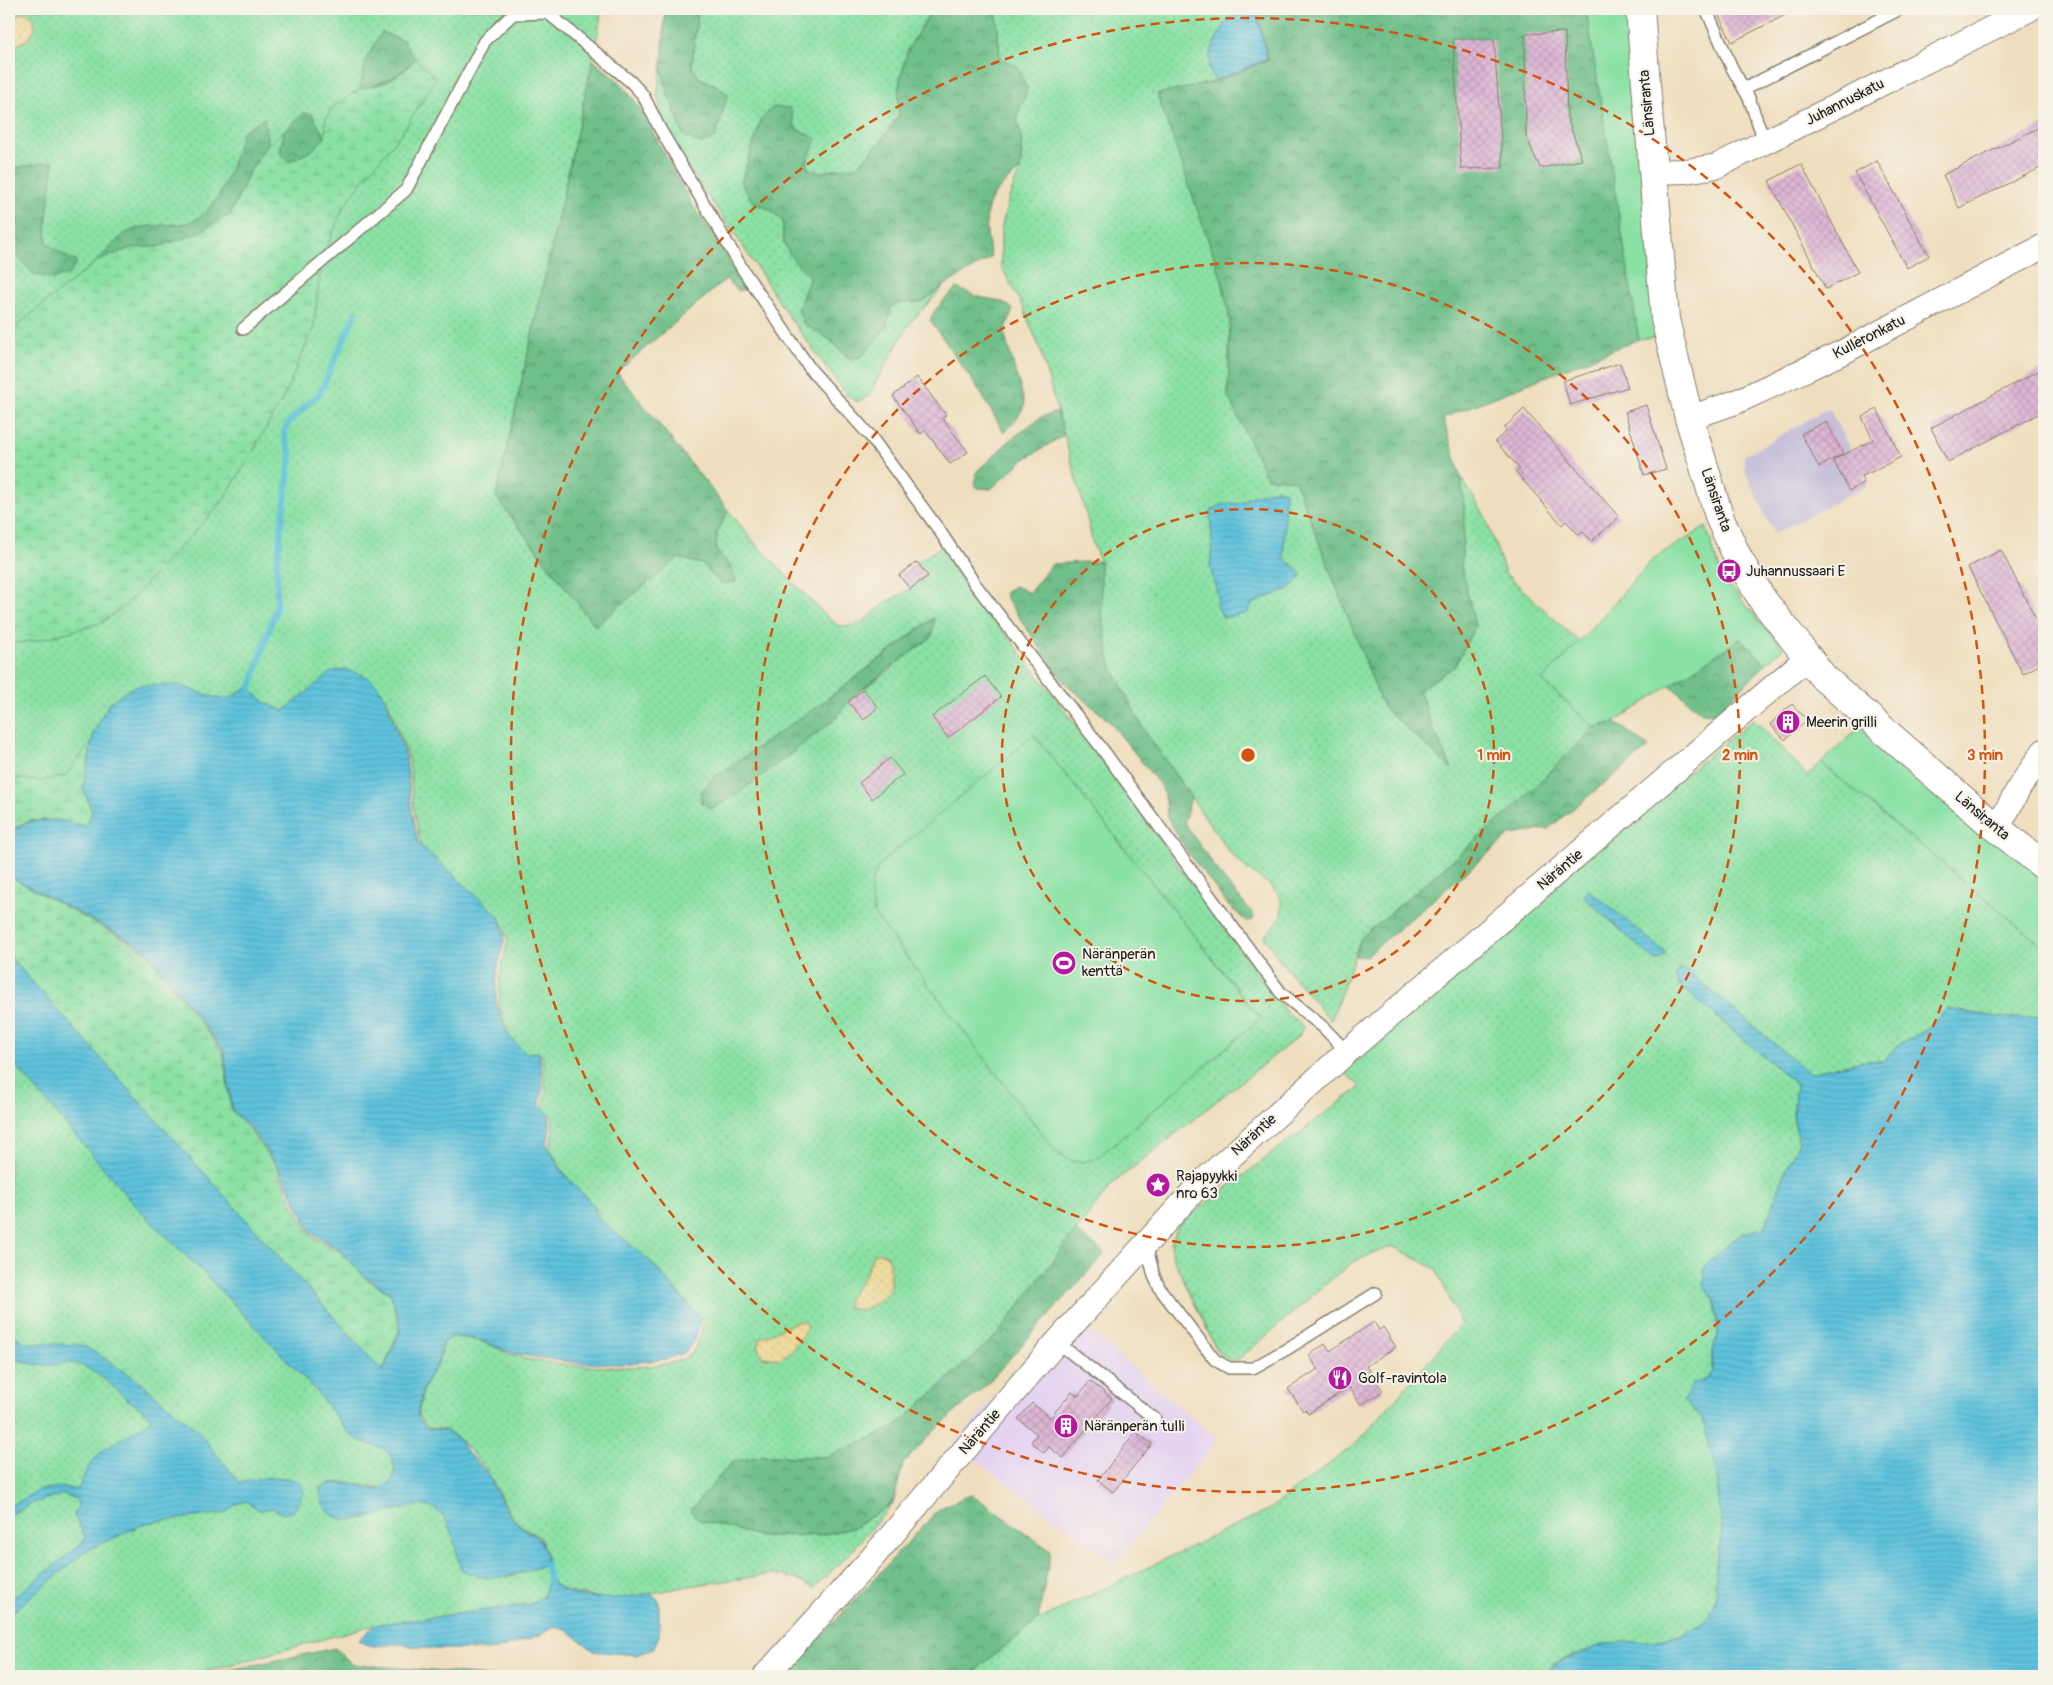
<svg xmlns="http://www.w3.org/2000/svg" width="2053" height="1685" viewBox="0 0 2053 1685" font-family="Pangolin,sans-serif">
	<defs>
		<pattern id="grass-dots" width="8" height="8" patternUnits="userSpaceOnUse" patternTransform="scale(1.25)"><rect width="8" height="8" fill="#8ae1a4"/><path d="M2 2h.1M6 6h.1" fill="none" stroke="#76c08d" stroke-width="1.8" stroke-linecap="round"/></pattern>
		<pattern id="forest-crowns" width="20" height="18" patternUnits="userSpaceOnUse" patternTransform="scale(1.25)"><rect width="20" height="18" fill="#6fbf8a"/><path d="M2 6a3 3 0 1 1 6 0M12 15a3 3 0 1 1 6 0" fill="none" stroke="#5a9a70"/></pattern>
		<pattern id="wetland-marsh" width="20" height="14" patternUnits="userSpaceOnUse" patternTransform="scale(1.25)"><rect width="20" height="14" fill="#8ae1a4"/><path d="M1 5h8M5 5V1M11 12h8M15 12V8" fill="none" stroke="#76c08d"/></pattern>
		<pattern id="sand-dots" width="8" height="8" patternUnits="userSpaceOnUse" patternTransform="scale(1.25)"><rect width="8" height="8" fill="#eeda9e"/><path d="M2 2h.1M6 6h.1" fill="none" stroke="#ccba88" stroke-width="1.8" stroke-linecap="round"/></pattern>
		<pattern id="water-rules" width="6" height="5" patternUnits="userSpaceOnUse" patternTransform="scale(1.25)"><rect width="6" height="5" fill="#5ec2dc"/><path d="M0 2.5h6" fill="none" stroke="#51a6bc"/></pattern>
		<pattern id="building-cross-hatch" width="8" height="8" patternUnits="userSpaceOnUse" patternTransform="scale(1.25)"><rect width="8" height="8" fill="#ddb6d5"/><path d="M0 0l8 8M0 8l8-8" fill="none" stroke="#bd9cb6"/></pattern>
	</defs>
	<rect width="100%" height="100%" fill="#f7f3e8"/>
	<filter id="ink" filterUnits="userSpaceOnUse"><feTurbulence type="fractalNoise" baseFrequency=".02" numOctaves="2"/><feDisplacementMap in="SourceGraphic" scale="10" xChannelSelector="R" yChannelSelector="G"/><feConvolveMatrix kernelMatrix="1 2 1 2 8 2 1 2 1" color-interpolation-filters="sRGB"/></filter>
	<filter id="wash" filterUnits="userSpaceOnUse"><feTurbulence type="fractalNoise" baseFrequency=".0096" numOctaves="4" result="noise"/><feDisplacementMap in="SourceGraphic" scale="20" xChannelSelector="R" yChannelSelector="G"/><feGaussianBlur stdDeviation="1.12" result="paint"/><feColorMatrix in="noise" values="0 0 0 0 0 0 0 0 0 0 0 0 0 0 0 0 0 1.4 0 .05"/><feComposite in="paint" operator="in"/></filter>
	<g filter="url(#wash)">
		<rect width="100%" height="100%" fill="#efdebe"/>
		<!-- built -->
		<path fill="#e4d3f1" d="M1068 1313 1218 1440 1115 1563 954 1444Z"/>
		<!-- industrial -->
		<path fill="#c6c0d9" d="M1829 408 1868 485 1774 534 1744 469V456Z"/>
		<!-- grass -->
		<g fill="url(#grass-dots)" stroke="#537e60" fill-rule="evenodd">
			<path d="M9 9H602L593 60 496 497 595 626 678 558 702 564 721 584 732 569 716 550 717 534 728 510 754 542 825 615 839 626H851L863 622 887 602 910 589 927 577 917 562 944 545 971 589 1066 712 1285 1011 1303 1027 1299 1036 1112 1184 998 1334 895 1427 827 1457 761 1456 690 1511 700 1520 759 1536 819 1535 853 1528 893 1503 852 1551 814 1588 793 1578 774 1574 689 1586 632 1597 606 1599 568 1592 549 1581 544 1595 532 1604 373 1625 192 1676H9V1056L393 1456C396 1472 396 1481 381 1489 364 1486 336 1477 321 1487V1493L433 1507 511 1576 546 1564V1553L540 1538 520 1525 510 1514 486 1469 459 1439 446 1430 428 1428 418 1415 423 1390 429 1377 438 1364 444 1343 452 1337C460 1338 468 1338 475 1340 490 1343 503 1352 518 1357 548 1366 663 1375 688 1356 698 1348 701 1334 704 1322L652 1263 600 1221 597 1210 565 1175 550 1148 553 1129 552 1117 543 1108 546 1090 542 1056 529 1057 510 1038 499 1007 500 975 508 939 501 919 421 846 414 809 409 760 388 702 380 689 371 680 287 714 61 823 31 820 9 830ZM933 618 890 670 863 689 848 702 835 719 729 800 826 700ZM1034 735 1255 1012 1261 1017 1061 1156 875 915Z"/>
			<path d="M698 9H930L928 16 908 49 899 84V116L881 141 858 166 821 172 808 169V134L761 120 741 183 753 202 773 211 783 222C780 249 793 259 811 277L798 309 804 324 830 340 850 359 890 307 899 303 922 302 945 285 909 324 868 396 857 402 847 395 789 317 738 239 685 164 667 133 662 117 657 94 662 67 667 91 684 136 716 85 699 78 692 66Z"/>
			<path d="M996 9H1256L1268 60 1215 82 1158 94 1222 280 1230 320 1228 396 1295 480 1383 707 1451 767 1433 730 1419 690 1455 666 1475 626 1461 566 1465 516 1461 477 1485 516 1505 573 1579 642 1542 680 1594 727 1509 812 1361 938 1331 1021 1283 965 1264 937C1269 931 1276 925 1279 919 1291 893 1263 881 1247 869 1241 864 1236 858 1230 853L1142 727 1111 666 1102 615 1100 561 1092 542 1089 525 1040 349 1023 307 1001 266V231L1008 200 1020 170 1022 143 1017 117 1027 90 1018 67 1000 58Z"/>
			<path d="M1754 719 1807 776 1821 763 2044 947V1014C2020 1024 1973 1013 1947 1009L1926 1030 1899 1044 1883 1061H1862L1809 1073 1688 971 1675 977 1679 985 1796 1084 1793 1116 1799 1142 1780 1183 1765 1228 1743 1233 1704 1287 1715 1300 1718 1335 1712 1351V1372L1683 1400 1702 1418 1716 1469 1722 1531 1716 1564 1715 1602 1704 1622 1681 1635 1654 1641 1607 1643 1554 1663 1548 1669V1676H1540L1538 1673 1522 1676H968L1038 1620 1268 1510 1357 1443 1461 1324 1436 1269 1392 1246 1352 1262 1239 1359 1231 1361 1218 1353 1173 1258 1171 1244 1179 1224 1360 1087 1331 1059Z"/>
		</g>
		<!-- forest -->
		<g fill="url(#forest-crowns)" stroke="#466e53">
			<path d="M665 9H698L692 66 699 78 716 85 728 94 715 138 702 144 684 136 667 91 662 67Z"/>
			<path d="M930 9H996L1000 58 1018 67 1027 90 1017 117 1022 143 1020 170C981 201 983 212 991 258L945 285 922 302 899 303 891 307 887 326 863 356 850 359 830 340 804 324 798 309 810 277C792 258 780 249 783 222L773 211 753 202 741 183 761 120 773 107 790 108 796 129 808 134 817 140 807 159 808 169 821 172 858 166 881 141 899 116V84L908 49 928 16Z"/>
			<path d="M1256 9H1586L1639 339 1443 418 1461 477 1465 516 1461 566 1475 625 1455 666 1419 690 1433 730 1452 769 1383 707 1295 480 1267 478 1228 396 1230 320 1222 280 1157 94 1215 82 1268 60Z"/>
			<path d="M382 32 404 41 415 59C397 78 384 83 360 89L366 59Z"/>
			<path d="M593 60 619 81 638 105 691 203 749 288 738 291 726 279 617 372 728 510 717 534 716 550 732 569 736 582 721 584 702 564 678 558 595 626 496 497Z"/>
			<path d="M304 113 312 114 325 138 312 151 287 162 280 152 284 131Z"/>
			<path d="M264 118 268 144 249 173 231 214 196 234 158 247 130 248 96 262C105 254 120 235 130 231 148 223 169 227 187 223 220 216 234 160 242 132Z"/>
			<path d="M54 161 46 225 47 243 60 253 77 262 69 274 53 279 33 274 19 257 17 220 9 225V211L11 209 9 207V169Z"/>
			<path d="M956 288 979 297 1003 302 1013 309 1004 333 1025 404 1017 419 1004 433 981 393 930 320 935 310Z"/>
			<path d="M1057 412 1064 435 1022 461 991 489 978 488 974 484 977 471 1014 437 1041 417Z"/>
			<path d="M1100 561 1102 615 1111 666 1142 727 1191 797 1184 823 1225 881 1252 913 1254 919 1247 922 1228 905 1187 851 1167 817 1166 802 1161 786 1110 722 1062 680 1006 598 1005 592 1015 586 1029 593 1052 564Z"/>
			<path d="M934 618 932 637 862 689 848 702 835 719 792 753 729 800 711 809 701 802V792L712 779 826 700Z"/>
			<path d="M1741 638 1766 664 1715 714 1699 711 1670 685Z"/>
			<path d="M1615 722 1649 747 1548 829 1510 835 1365 957 1355 956 1361 938 1509 812 1594 727Z"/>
			<path d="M1075 1231 1105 1253 984 1387 935 1430 903 1464 893 1503 853 1528 819 1535 759 1536 700 1520 690 1511 732 1462 761 1456 827 1457 895 1427 998 1334Z"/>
			<path d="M971 1494 1051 1551 1038 1620 968 1676H784L939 1509Z"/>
			<path d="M335 1648 352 1664 490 1676H201Z"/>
		</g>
		<!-- wetland -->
		<g fill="url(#wetland-marsh)" stroke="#537e60">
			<path d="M415 59 436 78 405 129 363 180 343 208 321 262 314 326 286 392 250 457 219 506 126 605 101 623 39 640 9 644V332L96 262 130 248 158 247 196 234 231 214 249 173 268 144 284 131 280 152 288 162 312 151 325 138 326 119 331 108 360 89 385 83 404 71Z"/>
			<path d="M97 735 95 815 89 829 31 820 9 830V777L39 781 65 776Z"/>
			<path d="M9 876 144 950 223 1052 231 1110 249 1129 278 1169 295 1209 311 1236 343 1253 367 1280 391 1294 400 1328 382 1372 9 956Z"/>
		</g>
		<!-- sand -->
		<g fill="url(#sand-dots)" stroke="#857b5d">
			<path d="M25 12 34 18 35 28 28 40 9 48V19Z"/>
			<path d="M874 1253H882L888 1256 890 1264V1290C881 1301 863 1316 848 1307V1299L865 1275Z"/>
			<path d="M805 1321 808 1327 791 1351 780 1359 762 1357 758 1347 761 1338 796 1322Z"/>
		</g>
		<!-- park -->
		<g fill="#8ae1a4" stroke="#537e60">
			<path d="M1586 9H1626L1657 337 1639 339Z"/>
			<path d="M1706 527 1722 577 1783 648 1766 664 1741 638 1615 722 1594 727 1542 680 1579 642 1654 558Z"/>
			<path d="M1860 727 2044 876V947L1821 763Z"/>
			<path d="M1034 735 1255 1012 1262 1017 1101 1155C1084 1166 1068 1163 1054 1149L875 915C869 892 868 885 880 864Z"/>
		</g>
		<!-- water -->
		<g fill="url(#water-rules)" stroke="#3d6f7c">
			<path d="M1237 9H1256L1267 59 1215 81C1213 77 1209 71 1209 66 1209 45 1224 24 1237 9Z"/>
			<path d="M1276 489 1285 491 1284 558C1289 565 1300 567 1301 577L1288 590 1265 598 1251 605 1248 613 1223 618 1217 605 1218 597 1210 566 1212 542 1210 511 1221 505 1240 503 1253 496Z"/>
			<path d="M345 669 368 677 377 685 385 698 406 757 411 805 418 843 498 915 505 936 497 972 496 1003 507 1034 526 1053 539 1052 543 1087 540 1105 549 1114 550 1126 547 1145 562 1172 594 1206 597 1217 649 1260 701 1319 695 1340 684 1353 667 1359 622 1364 577 1363 515 1354 476 1339 452 1336 443 1343 437 1365 428 1378 422 1391 417 1416 427 1429 446 1431 459 1440 466 1451 485 1470 509 1515 520 1526 539 1539 546 1554V1565C518 1574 488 1586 461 1569 455 1549 453 1520 433 1508 410 1494 339 1544 323 1503 321 1497 320 1494 320 1488 336 1478 363 1487 380 1490L392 1481 395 1471 392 1457 385 1449 360 1441 347 1432 317 1392 203 1272 141 1212 9 1058V956L383 1372 401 1328 391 1294 364 1276 340 1250 311 1233 279 1168 250 1128 232 1110 224 1051 144 948 9 876V832L32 821 58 820 86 826 92 812 83 787 94 731 110 702 135 686 178 685 219 699 230 698 247 687 266 703 284 711 331 672Z"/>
			<path d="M1589 890 1665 952V956L1657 961 1652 958 1587 900 1584 896Z"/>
			<path d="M1679 968 1688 971 1809 1073 1862 1061H1883L1899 1044 1926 1030 1947 1009C1973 1013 2020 1024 2044 1014V1676H1548V1669L1554 1664 1607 1643 1654 1641 1681 1635 1704 1622 1715 1602 1716 1564 1722 1531 1716 1469 1702 1418 1683 1400 1694 1383 1704 1381 1712 1372V1351L1718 1335 1715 1300 1704 1287 1705 1266 1724 1247 1743 1233 1765 1228 1780 1183 1799 1142 1793 1116 1796 1084 1679 985 1675 977Z"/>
			<path d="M9 1330 16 1337 27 1343 81 1345 97 1353 142 1384 198 1431 240 1483C261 1478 281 1473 301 1483L304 1493 293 1512 282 1514 273 1508 259 1510 246 1501 236 1504 226 1513 146 1523 86 1551 9 1615V1601L83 1543 85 1536 74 1516 78 1505 76 1499 64 1494 32 1503 9 1516V1507L39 1490 62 1487 78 1490C97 1440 115 1448 152 1419 146 1410 137 1406 128 1400 111 1386 94 1366 71 1363 65 1362 58 1365 52 1365 37 1366 24 1363 11 1357L9 1356Z"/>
			<path d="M548 1581C555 1585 562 1590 569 1593 595 1601 623 1599 650 1593L659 1600V1636L653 1649 636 1655 594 1651 566 1629 555 1626 540 1635 496 1650 433 1649 399 1644 374 1646 364 1644 359 1640 374 1625 532 1604 544 1595Z"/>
		</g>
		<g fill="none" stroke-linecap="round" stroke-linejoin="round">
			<!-- stream -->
			<g stroke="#5ec2dc" stroke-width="6">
				<path d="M250 690 277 605V562L291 455 285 439 284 431 289 422 320 393 356 312"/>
				<path d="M546 1564 551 1587"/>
			</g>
		</g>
		<g id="blocks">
			<!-- building -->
			<g fill="url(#building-cross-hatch)">
				<path d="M1719 9H1797L1732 42 1718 14Z"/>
				<path d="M1565 32 1567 117 1582 160 1540 168 1526 136 1525 34Z"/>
				<path d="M1453 39H1494L1503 168 1461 169Z"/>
				<path d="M2044 125V166L1959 208 1943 175Z"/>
				<path d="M1877 161 1929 256 1907 268 1855 173Z"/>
				<path d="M1801 164 1858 272 1826 289 1769 181Z"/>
				<path d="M1620 363 1628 387 1570 405 1563 381Z"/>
				<path d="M2044 368V411L1948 462 1931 428Z"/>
				<path d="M917 377 946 415 942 418 968 452 950 464 925 430 921 434 893 396Z"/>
				<path d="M1646 405 1666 469 1644 475 1625 412Z"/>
				<path d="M1524 409 1619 517 1592 541 1583 532 1579 535 1566 521 1562 525 1516 472 1520 469 1495 441 1507 431 1504 428Z"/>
				<path d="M1877 409 1901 457 1861 477 1864 483 1849 491 1833 460 1873 440 1862 417Z"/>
				<path d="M1826 421 1843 454 1819 467 1801 434Z"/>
				<path d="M2001 550 2044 635V662L2023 674 1968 567Z"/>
				<path d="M917 562 928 576 910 589 899 575Z"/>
				<path d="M985 676 1001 697 948 738 932 717Z"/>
				<path d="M863 689 878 707 864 720 848 702Z"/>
				<path d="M1792 704 1807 720 1785 740 1770 724Z"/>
				<path d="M890 758 903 774 872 799 859 783Z"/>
				<path d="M1374 1322 1379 1330 1383 1327 1396 1347 1366 1366 1383 1391 1361 1405 1349 1387 1308 1414 1305 1409 1303 1411 1288 1389 1318 1369 1309 1355 1325 1344 1330 1351Z"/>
				<path d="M1090 1381 1112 1398 1063 1458 1049 1447 1044 1453 1031 1442 1037 1434 1018 1419 1032 1403 1050 1418 1072 1392 1078 1396Z"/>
				<path d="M1136 1432 1152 1444 1113 1492 1098 1480Z"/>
			</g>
		</g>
	</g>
	<g filter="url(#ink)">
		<use href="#blocks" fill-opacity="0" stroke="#867d6d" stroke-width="1"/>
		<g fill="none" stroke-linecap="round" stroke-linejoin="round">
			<defs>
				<g id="service">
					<path d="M1712 9 1707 11 1732 68 1749 98 1765 143"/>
					<path d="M1744 89 1900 9"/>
					<path d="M243 329 406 190 485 41 513 14 548 13 631 82 643 95 660 129 743 270 811 370 871 437 939 530 975 584 1103 750 1281 993 1323 1027 1347 1052"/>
					<path d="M1146 1244 1154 1276 1160 1289 1215 1360 1229 1368H1253L1287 1349 1376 1293"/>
					<path d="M1057 1342 1155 1419"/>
				</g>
				<g id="minor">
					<path d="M1653 172 1686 171 1717 166 2030 9"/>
					<path d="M1689 418 1736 402 1843 352 2044 246"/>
					<path d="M1997 829 2019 788 2044 751"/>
					<path d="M765 1676 872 1558 1057 1342 1199 1185 1347 1052 1807 658"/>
				</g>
				<path id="tertiary" d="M1640 9 1665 319 1689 418 1720 519 1738 558 1762 599 1824 678 1983 817 2044 866"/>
			</defs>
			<!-- service casing -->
			<use href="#service" stroke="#867d6d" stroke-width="14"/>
			<!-- minor casing -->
			<use href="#minor" stroke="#867d6d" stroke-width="26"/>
			<!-- tertiary casing -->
			<use href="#tertiary" stroke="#867d6d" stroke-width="30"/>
			<!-- service -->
			<use href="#service" stroke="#fff" stroke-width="11"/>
			<!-- minor -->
			<use href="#minor" stroke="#fff" stroke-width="24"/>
			<!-- tertiary -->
			<use href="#tertiary" stroke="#fff" stroke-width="28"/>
		</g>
	</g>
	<!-- distance rings -->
	<g fill="none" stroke="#d4530e" stroke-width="2.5" stroke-dasharray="9 6">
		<circle cx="1248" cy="755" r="246"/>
		<circle cx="1248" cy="755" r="492"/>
		<circle cx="1248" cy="755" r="737"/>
	</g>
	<!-- icons -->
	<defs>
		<symbol id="bus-disc" viewBox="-11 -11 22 22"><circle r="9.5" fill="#b5179e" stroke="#f7f3e8"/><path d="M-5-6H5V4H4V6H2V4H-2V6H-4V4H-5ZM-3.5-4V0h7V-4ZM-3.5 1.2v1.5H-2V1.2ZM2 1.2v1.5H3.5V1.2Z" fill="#fff"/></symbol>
		<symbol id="building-disc" viewBox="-11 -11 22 22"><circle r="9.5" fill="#b5179e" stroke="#f7f3e8"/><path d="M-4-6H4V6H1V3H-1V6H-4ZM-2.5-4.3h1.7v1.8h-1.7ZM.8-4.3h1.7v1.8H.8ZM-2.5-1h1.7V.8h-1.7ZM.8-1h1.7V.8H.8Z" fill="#fff"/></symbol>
		<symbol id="stadium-disc" viewBox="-11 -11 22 22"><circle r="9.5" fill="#b5179e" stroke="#f7f3e8"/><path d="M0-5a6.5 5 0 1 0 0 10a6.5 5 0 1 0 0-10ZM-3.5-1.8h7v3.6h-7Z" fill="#fff"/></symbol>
		<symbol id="sight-disc" viewBox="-11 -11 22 22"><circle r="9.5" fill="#b5179e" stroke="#f7f3e8"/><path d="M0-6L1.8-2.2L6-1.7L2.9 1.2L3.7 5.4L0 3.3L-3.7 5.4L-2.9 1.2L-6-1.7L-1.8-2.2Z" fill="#fff"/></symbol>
		<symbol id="restaurant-disc" viewBox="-11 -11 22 22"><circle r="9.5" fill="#b5179e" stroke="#f7f3e8"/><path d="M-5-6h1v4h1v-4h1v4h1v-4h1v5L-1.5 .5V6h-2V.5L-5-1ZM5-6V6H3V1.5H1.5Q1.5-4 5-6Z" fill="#fff"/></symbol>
	</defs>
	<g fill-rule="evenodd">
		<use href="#bus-disc" x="1715" y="557" width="28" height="28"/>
		<use href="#building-disc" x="1774" y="708" width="28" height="28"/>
		<use href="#stadium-disc" x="1050" y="949" width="28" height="28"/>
		<use href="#sight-disc" x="1144" y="1171" width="28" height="28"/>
		<use href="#restaurant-disc" x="1326" y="1364" width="28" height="28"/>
		<use href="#building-disc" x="1052" y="1412" width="28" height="28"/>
	</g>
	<g text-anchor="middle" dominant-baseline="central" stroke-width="4" stroke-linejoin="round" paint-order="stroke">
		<!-- street labels -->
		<g font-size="15" fill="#1c1c1c" stroke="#f7f3e8">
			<text transform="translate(1845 102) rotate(-27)">Juhannuskatu</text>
			<text transform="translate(1647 103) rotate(-95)">Länsiranta</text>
			<text transform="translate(1869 337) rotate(-27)">Kulleronkatu</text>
			<text transform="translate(1716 500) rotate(71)">Länsiranta</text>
			<text transform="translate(1982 816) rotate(40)">Länsiranta</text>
			<text transform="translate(1560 870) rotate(-40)">Näräntie</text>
			<text transform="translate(1254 1135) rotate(-42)">Näräntie</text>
			<text transform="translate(980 1432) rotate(-49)">Näräntie</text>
		</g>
		<!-- poi labels -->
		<g font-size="15" fill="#1c1c1c" stroke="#f7f3e8" text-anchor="start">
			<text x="1746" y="571">Juhannussaari E</text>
			<text x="1806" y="722">Meerin grilli</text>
			<text x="1082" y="954">Näränperän<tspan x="1082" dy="17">kenttä</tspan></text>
			<text x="1176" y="1176">Rajapyykki<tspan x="1176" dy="17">nro 63</tspan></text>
			<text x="1358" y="1378">Golf-ravintola</text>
			<text x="1084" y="1426">Näränperän tulli</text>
		</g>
	</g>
	<circle cx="1248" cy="755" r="8" fill="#d4530e" stroke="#f7f3e8" stroke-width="2.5"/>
	<g font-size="15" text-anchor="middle" font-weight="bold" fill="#d4530e" stroke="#f7f3e8" stroke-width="4" stroke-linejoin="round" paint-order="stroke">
		<text x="1494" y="760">1 min</text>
		<text x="1740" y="760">2 min</text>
		<text x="1985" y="760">3 min</text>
	</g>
	<!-- margin -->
	<rect width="2053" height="1685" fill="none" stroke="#f7f3e8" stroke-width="30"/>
</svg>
